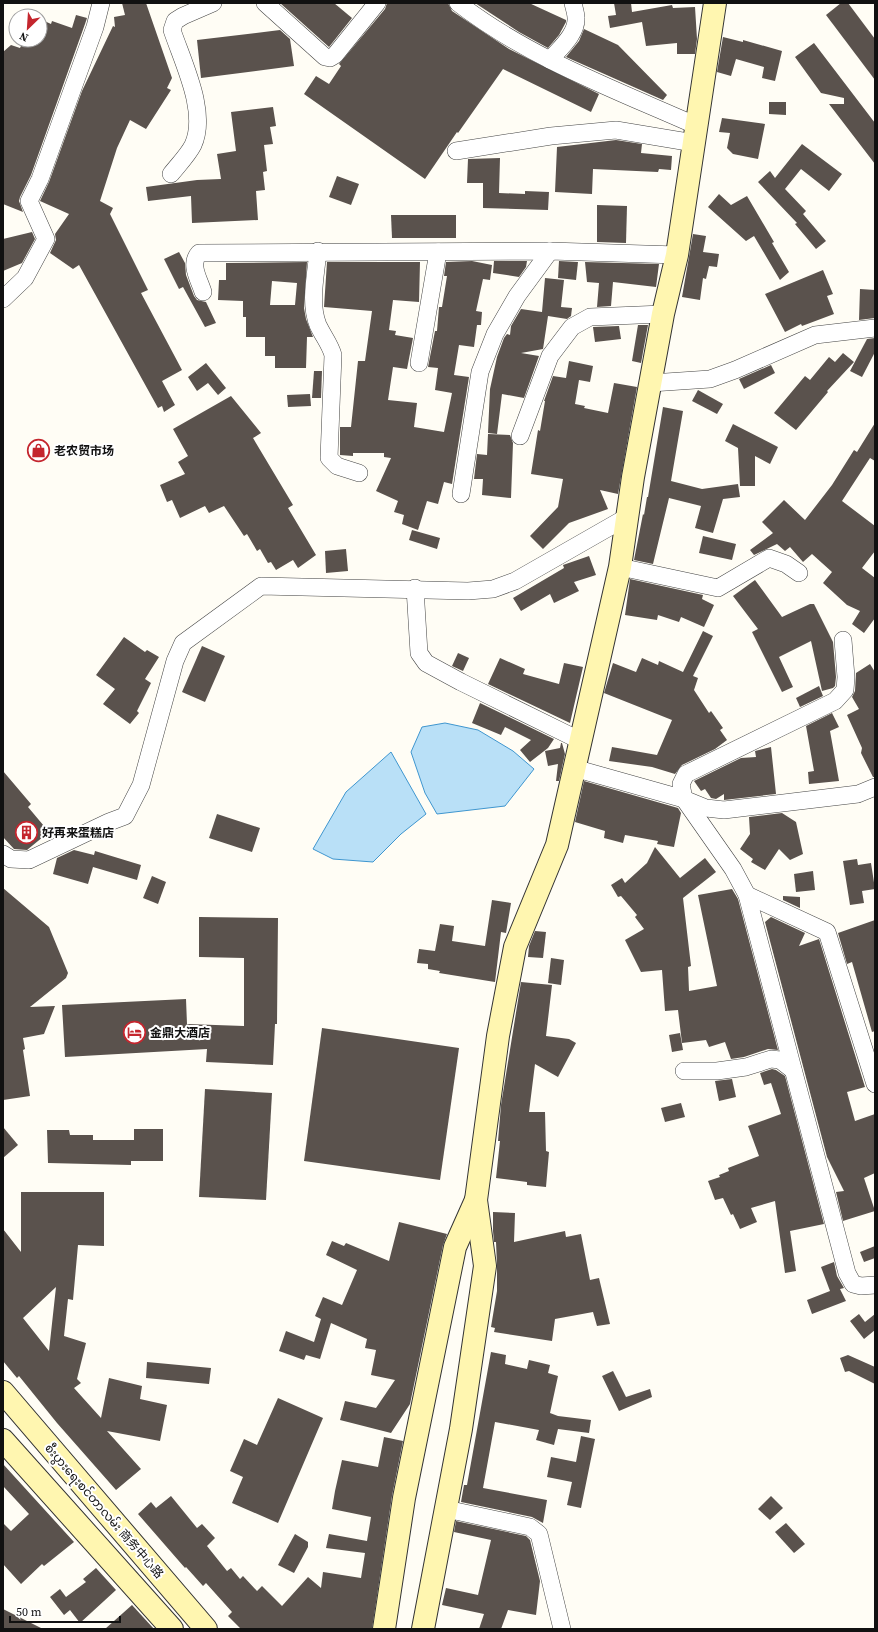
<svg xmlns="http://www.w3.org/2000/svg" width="878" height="1632" viewBox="0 0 878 1632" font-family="'Source Serif 4','Noto Sans SC','Noto Sans Myanmar',serif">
	<rect width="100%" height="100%" fill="#fffdf5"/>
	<!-- water -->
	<g fill="#b9e0f7" stroke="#3f96cf">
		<path d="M445 723 478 730 513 751 534 769 505 806 437 814 425 793 411 752 422 727Z"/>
		<path d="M391 752 426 814 401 834 373 862 333 859 313 849 346 792Z"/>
	</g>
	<!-- building -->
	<g fill="#5a524d" fill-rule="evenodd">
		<path d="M122 3H146L172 78 167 88 171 90 146 129 130 120 117 148 100 201 113 208 110 214 148 290 141 293 182 370 162 381 175 405 164 412 162 406 158 408 79 265 73 269 50 253 56 240 55 234 69 214 40 201 49 182 82 91 113 26 115 27 114 17 125 15Z"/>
		<path d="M280 3H334L352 18 329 47Z"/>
		<path d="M387 3H448L452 11 509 49 599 94 591 112 503 69 458 133 457 132 425 179 304 94 316 76 329 84 341 66 339 64 385 9Z"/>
		<path d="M475 3H529L566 20V22L559 35 548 48 519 32Z"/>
		<path d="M614 3H631L632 12 672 5 673 8 695 7 697 39 695 54H677V43L646 46 642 22 610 28 608 16 616 15Z"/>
		<path d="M841 3H848L875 39V80L826 15Z"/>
		<path d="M76 15 87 18 85 24 31 175 20 197 19 201 23 212 3 204V52L11 45 20 48 24 40H40V19L51 24 52 21 72 28Z"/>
		<path d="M584 29 618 45 667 95 663 100 566 57 579 41Z"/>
		<path d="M280 30 290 39 294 66 201 78 197 40Z"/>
		<path d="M723 37 743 42V40L782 51 775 81 762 78 764 67 736 59 731 76 717 72Z"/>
		<path d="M814 43 875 123V164L829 104H844V98L821 93 795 57Z"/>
		<path d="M769 102H786V115L769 114Z"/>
		<path d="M273 107 276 126 270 127 273 144 264 145 267 171 263 172 265 190 256 191 258 220 192 223 191 196 148 201 146 187 197 180 221 179 217 154 236 151 231 112Z"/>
		<path d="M722 118 765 124 758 159 733 154 727 148 730 133 719 132Z"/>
		<path d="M616 140 642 144 641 153 672 156 671 170 659 169 658 172 593 169 592 194 555 192 557 147Z"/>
		<path d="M802 144 842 174 829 191 801 169 785 189 806 211 803 214 826 241 816 249 795 224 797 223 758 182 770 171 775 178Z"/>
		<path d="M500 158 499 193 525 194V191L549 192 548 210 483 208V183H467L468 159Z"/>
		<path d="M337 176 359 184 351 205 329 197Z"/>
		<path d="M719 194 731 205 747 196 774 242 772 243 789 272 780 280 754 236 746 241 708 207Z"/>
		<path d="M597 205 627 206 626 243 597 242Z"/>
		<path d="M391 215H456V238H392Z"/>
		<path d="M32 232 35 239 22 263 3 271V239Z"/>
		<path d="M693 234 706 236 703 252 719 254 717 267 709 266 706 279 703 278 700 300 682 297Z"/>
		<path d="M179 252 185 263 186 275 194 296 197 300 206 302 216 323 205 327 183 287 179 289 164 259Z"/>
		<path d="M472 261 492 265 490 280 483 279 476 311 482 312 481 325H477L474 347 459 345 454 375 469 377 452 484 444 482 438 504 427 501 418 530 402 524 404 515 394 512 398 501 376 491 391 458 384 457V453H353V456L340 455V427H351L358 361H365L372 311 324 307 327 262H420L419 302 393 300 389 330 396 331 395 335 413 338 407 369 393 367 388 400 417 403 414 427 444 432 452 393 435 390 438 368 428 367 435 331H437L439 307H442L447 276H444L446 262Z"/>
		<path d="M494 261H527L526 267 519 277 493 273Z"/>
		<path d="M559 261 578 262 576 280 558 278Z"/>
		<path d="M307 262 304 308 306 319 313 337H307L306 368H275V356H265V337H246V317H243V301L218 300 219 280H226V263ZM272 281 297 283 295 305H270Z"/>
		<path d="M585 262 659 264 656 287 613 282 611 306 597 307 599 283 587 282Z"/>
		<path d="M823 270 833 294 827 296 834 314 802 326 801 324 785 332 765 294Z"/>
		<path d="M545 278 564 280 561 307 572 308 571 316 567 319 548 316 543 349 521 353 539 356 524 398 502 394 497 434 488 433 490 389 497 357 504 338 507 334 510 335 511 326 521 309 542 312Z"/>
		<path d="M860 289 875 290V318L859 320Z"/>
		<path d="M638 325H648L641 363 632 361Z"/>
		<path d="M619 326 621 339 595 342 593 327Z"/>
		<path d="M875 338V352L862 377 850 371 867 339Z"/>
		<path d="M843 353 854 362 827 391 828 392 796 430 774 413 805 376 810 380 829 357 835 362Z"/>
		<path d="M569 361 593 366 590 382 579 380 575 404 585 406 584 408 608 413 614 383 637 387 618 494 600 490 608 509 569 523 543 549 530 536 558 507 563 479 531 474 538 430 540 431 545 401H544L553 376 566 378Z"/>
		<path d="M206 363 226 388 218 395 208 383 197 391 188 377Z"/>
		<path d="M771 365 775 373 744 389 739 379Z"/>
		<path d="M314 371H322L321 398H312Z"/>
		<path d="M698 390 723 404 717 414 692 401Z"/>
		<path d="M310 394 311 406 288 407 287 395Z"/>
		<path d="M231 396 261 433 253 438 293 505 288 508 316 555 298 568 293 560 276 570 271 562 268 563 260 549 257 551 247 534 244 536 224 506 209 513 205 506 180 518 172 500 167 502 160 485 185 474 178 462 188 456 173 429Z"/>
		<path d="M663 407 683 411 671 481 702 489 738 484 740 497 723 499 713 533 695 528 701 506 669 498 653 564 634 560 643 514 644 515 647 497H648Z"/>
		<path d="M875 423V461L870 458 842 501 875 526V551L862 568 875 578V618L864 633 852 624 860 611 847 605 823 583 832 572 812 554 803 562 790 547 785 551 777 544 754 555 750 550 773 533 762 522 784 500 805 520 832 485 854 450 857 452Z"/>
		<path d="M733 424 778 447 770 464 755 456V486H740L738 448 725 441Z"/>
		<path d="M488 434 510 435 513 443 511 498 482 495 483 479H474L477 454 487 455Z"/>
		<path d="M412 530 440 538 437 549 409 540Z"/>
		<path d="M703 536 736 544 732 560 699 553Z"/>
		<path d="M346 549 348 571 326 573 325 551Z"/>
		<path d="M589 556 596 575 574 582 579 591 554 603 550 594 521 611 513 598 564 568 563 565Z"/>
		<path d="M630 579 703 595 702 599 714 605 704 627 681 617 679 622 658 615 657 620 625 615Z"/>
		<path d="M755 580 782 617 810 604H814L833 642 836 677 835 686 833 688 822 691 811 641 779 657 793 687 782 692 752 632 758 629 733 596Z"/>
		<path d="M703 631 713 636 693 676 698 678 694 690 709 713 711 711 723 728 720 730 727 740 715 749 682 765 675 774 652 767 609 761 612 747 657 755 672 720 604 693 613 663 636 672 642 658 658 665 659 661 683 672Z"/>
		<path d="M124 637 145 652 147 650 159 657 145 679 151 683 137 711 139 713 130 724 103 704 115 689 96 675Z"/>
		<path d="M202 646 225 656 205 702 182 692Z"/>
		<path d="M458 653 469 658 463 671 452 666Z"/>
		<path d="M500 658 525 669 523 674 559 684 564 663 583 667 570 723 488 684Z"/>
		<path d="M870 664 875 672V777H873L861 753 862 748 847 715 859 709 852 697 855 691 856 673Z"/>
		<path d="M819 686 823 696 800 707 796 698Z"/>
		<path d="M480 703 554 739 548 748 530 762 520 750 531 740 505 727 501 735 472 723Z"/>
		<path d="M832 713 839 727 830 731 839 781 809 784 808 772 814 771 806 726Z"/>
		<path d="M561 743H562L565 754 559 781H556L558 764 548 766 545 751 560 748Z"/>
		<path d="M771 747 776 794 724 800V794L716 799 711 798 705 789 701 791 694 781 741 758 756 757 755 751Z"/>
		<path d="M3 771 31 804 28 807 49 832 27 850 14 849 3 837Z"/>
		<path d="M584 781 678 808 681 813 674 847 657 844 658 841 625 835 623 843 604 838 605 831 575 822Z"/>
		<path d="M782 813 796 822 803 854 790 860 779 849 765 870 751 862 753 859 740 849 750 834 749 817Z"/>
		<path d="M217 814 260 828 252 852 209 838Z"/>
		<path d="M655 847 680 878 705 858 716 872 683 898 691 966 688 967 689 991 717 986 698 895 732 889 738 899 778 1050 768 1049 744 1057 731 1059 725 1042 709 1047 706 1040 682 1043 678 1010 665 1011 662 970 641 972 625 940 644 929 635 917 637 915 621 896 618 897 611 885 622 878 625 883 647 863Z"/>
		<path d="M74 850 94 855 95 851 141 865 137 880 93 867 88 884 53 874 57 858Z"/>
		<path d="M857 859 858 865 871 863 875 889 862 891 864 903 850 905 843 861Z"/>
		<path d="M813 871 815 890 796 892 794 874Z"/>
		<path d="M152 876 166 882 158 904 143 898Z"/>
		<path d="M3 888 49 927 68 973 66 978 30 1007 55 1006 44 1034 23 1038 25 1049 23 1050 30 1096 3 1100Z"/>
		<path d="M783 896 800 897V908L783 900Z"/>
		<path d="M492 900 511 903 506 933 501 932 495 982 439 973 440 971 428 969V964L417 963 419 949 435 951 440 924 454 926 452 941 485 946Z"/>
		<path d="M199 917 278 918 277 1024H275L273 1065 206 1062 207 1049 65 1057 62 1005 186 999 187 1024 244 1026V958L199 957Z"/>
		<path d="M771 917 805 933 799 946 819 939 865 1087 847 1092 855 1121 875 1114V1173L864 1178 875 1211 846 1220 843 1221 836 1192 844 1191 827 1157 765 922Z"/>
		<path d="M875 920V1031L872 1032 852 962 847 964 838 933Z"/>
		<path d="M535 931 546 932 543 958 528 957 529 946Z"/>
		<path d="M551 958 564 960 561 985 548 983Z"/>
		<path d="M521 982 552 985 546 1036 569 1039 576 1043 558 1077 535 1064 529 1112H545L546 1151 549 1152 546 1187 527 1185V1182L496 1178 500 1141H498L501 1105Z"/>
		<path d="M322 1028 459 1048 440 1180 304 1161Z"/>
		<path d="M680 1033 683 1050 672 1052 669 1035Z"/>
		<path d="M772 1069 776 1070 785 1076 824 1224 790 1231 796 1271 785 1273 775 1201 751 1208 757 1222 740 1229 733 1214 731 1215 723 1198 715 1200 708 1181 720 1177 719 1175 729 1171 728 1168 759 1156 748 1126 781 1114 771 1083 764 1085 760 1073Z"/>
		<path d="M732 1079 736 1097 719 1101 715 1081Z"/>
		<path d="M205 1089 272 1093 266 1200 199 1197Z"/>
		<path d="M681 1103 685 1117 665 1122 661 1108Z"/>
		<path d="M3 1127 18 1145 3 1158Z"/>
		<path d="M134 1129H163V1161H131V1165L48 1163 47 1130H69L70 1135H93V1140H134Z"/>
		<path d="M21 1192H104V1246L78 1245 73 1300 68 1299 64 1336 86 1343 77 1379 81 1383 74 1388 101 1418 109 1378 142 1386 140 1399 167 1405 160 1441 107 1431 141 1469 116 1490 57 1423 19 1376 17 1378 3 1361V1229L21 1252ZM56 1287 49 1351 23 1318Z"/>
		<path d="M493 1212 515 1213 514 1242 565 1231 566 1237 581 1234 590 1280 599 1278 610 1324 597 1326 593 1312 555 1319 552 1341 494 1332 495 1328 491 1327 497 1291V1265L496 1242H494L493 1231Z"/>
		<path d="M399 1222 447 1234 443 1245 410 1404 391 1433 340 1420 345 1401 376 1408 395 1380 371 1375 376 1350 365 1348 367 1339 331 1323 320 1359 306 1355 304 1360 279 1351 286 1331 314 1342 321 1319 315 1316 323 1297 342 1305 357 1270 326 1255 332 1241 344 1246 346 1243 389 1261Z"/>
		<path d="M875 1246V1258L864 1262 860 1252Z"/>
		<path d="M834 1262 837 1276 844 1288 840 1289 846 1301 812 1314 807 1300 830 1291 821 1267Z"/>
		<path d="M859 1314 865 1322 875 1314V1330L864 1339 850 1321Z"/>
		<path d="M491 1352 506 1355 505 1364 527 1369 529 1360 550 1365 548 1373 558 1376 550 1413 558 1416 591 1420 589 1433 558 1429 554 1445 536 1440 539 1430 495 1422 483 1488 547 1500 543 1523 532 1517 461 1502 464 1485H467Z"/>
		<path d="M848 1355 875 1367V1384L849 1371 845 1372 840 1358Z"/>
		<path d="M147 1362 211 1368 209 1384 146 1378Z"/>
		<path d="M613 1371 626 1397 650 1389 652 1397 619 1411 602 1376Z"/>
		<path d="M278 1398 323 1418 278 1523 232 1503 243 1477 230 1471 244 1439 257 1445Z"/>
		<path d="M581 1436 595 1439 581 1508 567 1505 572 1482 547 1477 551 1457 576 1462Z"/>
		<path d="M384 1437 403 1441 392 1496 372 1629H241L228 1616 232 1612 206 1583 203 1586 186 1567 185 1568 138 1514 151 1502 156 1508 171 1496 197 1528 202 1524 215 1538 207 1546 227 1571 231 1568 240 1579 243 1576 257 1591 262 1586 282 1606 308 1577 321 1588 323 1572 361 1578 365 1553 326 1548 329 1534 367 1541 371 1517 332 1509 335 1491 342 1460 378 1467Z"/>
		<path d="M3 1464 74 1542 44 1566 42 1564 21 1584 3 1564V1523L11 1531 29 1514 3 1486Z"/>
		<path d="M771 1496 783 1508 770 1520 758 1509Z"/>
		<path d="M456 1521 526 1536 530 1540 540 1581 536 1615 508 1610 501 1629H479L484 1614 442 1605 446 1588 478 1595 491 1540 454 1532Z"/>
		<path d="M786 1523 805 1544 794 1553 775 1532Z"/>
		<path d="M295 1534 308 1542V1547L294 1573 278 1565Z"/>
		<path d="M96 1568 116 1590 80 1623 70 1610 64 1615 50 1597 60 1589 66 1597 86 1582 83 1579Z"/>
		<path d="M132 1605 154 1629H105Z"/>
		<path d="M3 1609 43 1629H3Z"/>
	</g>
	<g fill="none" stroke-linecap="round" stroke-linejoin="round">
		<defs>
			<g id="street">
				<path d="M265 3 325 57 330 58 335 55 377 3"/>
				<path d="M458 3C529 58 616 90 697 126"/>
				<path d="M550 60C559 49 577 34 576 18 576 13 574 8 573 3"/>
				<path d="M456 151 551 136 616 130 694 143"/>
				<path d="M171 174C178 165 188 155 193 145 208 112 183 63 172 30L175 21 183 16 213 3"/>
				<path d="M318 251C316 274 309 303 318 325 323 336 330 344 333 355L329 458 337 466 359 473"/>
				<path d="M203 292C199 279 189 264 199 253L550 251 677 255"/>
				<path d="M3 299 25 278 46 239 29 201 40 179 95 27 101 3"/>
				<path d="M419 363 438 252"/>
				<path d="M651 383 710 379 735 370 815 335 875 328"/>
				<path d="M520 436 550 356 572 327 590 317 663 314"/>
				<path d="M461 494 480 372 495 334 517 296 550 251"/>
				<path d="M620 567 718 588 769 558 786 564 799 573"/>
				<path d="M415 588 419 653 426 663 461 682 581 741"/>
				<path d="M843 640 846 677 845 690 835 701 686 774 681 784 684 799 733 869 747 895 847 1273 853 1284 861 1286 875 1285"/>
				<path d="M574 768 684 799 706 808 724 810 858 794 875 787"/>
				<path d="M3 854 11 859 29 860 109 822 125 816 141 785 175 661 183 643 261 586 468 591 493 589 515 581 627 517"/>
				<path d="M747 895 827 932 875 1084"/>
				<path d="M684 1071H717L746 1067 771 1059 780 1060 793 1070"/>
				<path d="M446 1509 530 1527 539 1534 562 1629"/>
			</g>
			<g id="secondary">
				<path d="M3 1392 206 1629"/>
				<path d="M3 1440 172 1629"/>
				<path d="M384 1629 404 1498 455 1247 476 1200"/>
				<path d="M423 1629 461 1429 485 1266 476 1200 498 1036 515 947 557 845 620 567 633 477 663 314 677 255 715 3"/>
			</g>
		</defs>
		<!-- street casing -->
		<use href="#street" stroke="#444" stroke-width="18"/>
		<!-- secondary casing -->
		<use href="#secondary" stroke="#333" stroke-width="24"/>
		<!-- street -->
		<use href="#street" stroke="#fff" stroke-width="17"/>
		<!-- secondary -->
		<use href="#secondary" stroke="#fff6b0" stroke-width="22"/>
	</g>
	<!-- icons -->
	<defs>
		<symbol id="shop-ring" viewBox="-11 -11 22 22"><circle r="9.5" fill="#fff" stroke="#c4262e" stroke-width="1.5"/><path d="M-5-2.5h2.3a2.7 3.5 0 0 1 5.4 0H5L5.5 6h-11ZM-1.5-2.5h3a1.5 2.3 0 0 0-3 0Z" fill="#c4262e"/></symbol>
		<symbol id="building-ring" viewBox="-11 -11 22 22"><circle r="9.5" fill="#fff" stroke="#c4262e" stroke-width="1.5"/><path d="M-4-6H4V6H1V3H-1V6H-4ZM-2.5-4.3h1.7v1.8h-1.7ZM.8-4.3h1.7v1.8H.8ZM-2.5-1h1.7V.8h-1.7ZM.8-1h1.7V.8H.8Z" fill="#c4262e"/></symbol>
		<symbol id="hotel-ring" viewBox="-11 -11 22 22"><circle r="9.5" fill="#fff" stroke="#c4262e" stroke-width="1.5"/><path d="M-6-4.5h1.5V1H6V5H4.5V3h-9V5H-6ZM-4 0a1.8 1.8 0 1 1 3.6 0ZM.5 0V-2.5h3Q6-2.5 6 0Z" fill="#c4262e"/></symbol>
	</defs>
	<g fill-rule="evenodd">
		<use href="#shop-ring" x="26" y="438" width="25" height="25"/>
		<use href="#building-ring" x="14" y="820" width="25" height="25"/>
		<use href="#hotel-ring" x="122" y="1020" width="25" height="25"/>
	</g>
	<g text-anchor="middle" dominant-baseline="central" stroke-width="4" stroke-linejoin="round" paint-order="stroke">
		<!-- poi labels -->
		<g font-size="12" font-weight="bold" fill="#111" stroke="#fff" text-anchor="start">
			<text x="54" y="451">老农贸市场</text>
			<text x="42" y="833">好再来蛋糕店</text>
			<text x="150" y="1033">金鼎大酒店</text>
		</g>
		<!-- street labels -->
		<g font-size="12" fill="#111" stroke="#fff">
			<text transform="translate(104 1511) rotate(49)">စီးပွားရေးစင်တာလမ်း 商务中心路</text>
		</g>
	</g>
	<!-- border -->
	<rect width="878" height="1632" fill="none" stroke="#111111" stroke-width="8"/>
	<!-- north arrow -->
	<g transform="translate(28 28) rotate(205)"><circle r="19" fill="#ffffff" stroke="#a0a0a0"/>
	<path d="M0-3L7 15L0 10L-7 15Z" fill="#c4262e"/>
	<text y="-6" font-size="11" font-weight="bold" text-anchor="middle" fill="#111111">N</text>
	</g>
	<!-- scale -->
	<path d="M10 1616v6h110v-6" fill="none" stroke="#111111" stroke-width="2"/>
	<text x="16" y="1616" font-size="12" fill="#111111" stroke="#ffffff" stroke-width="3" paint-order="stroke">50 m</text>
</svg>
